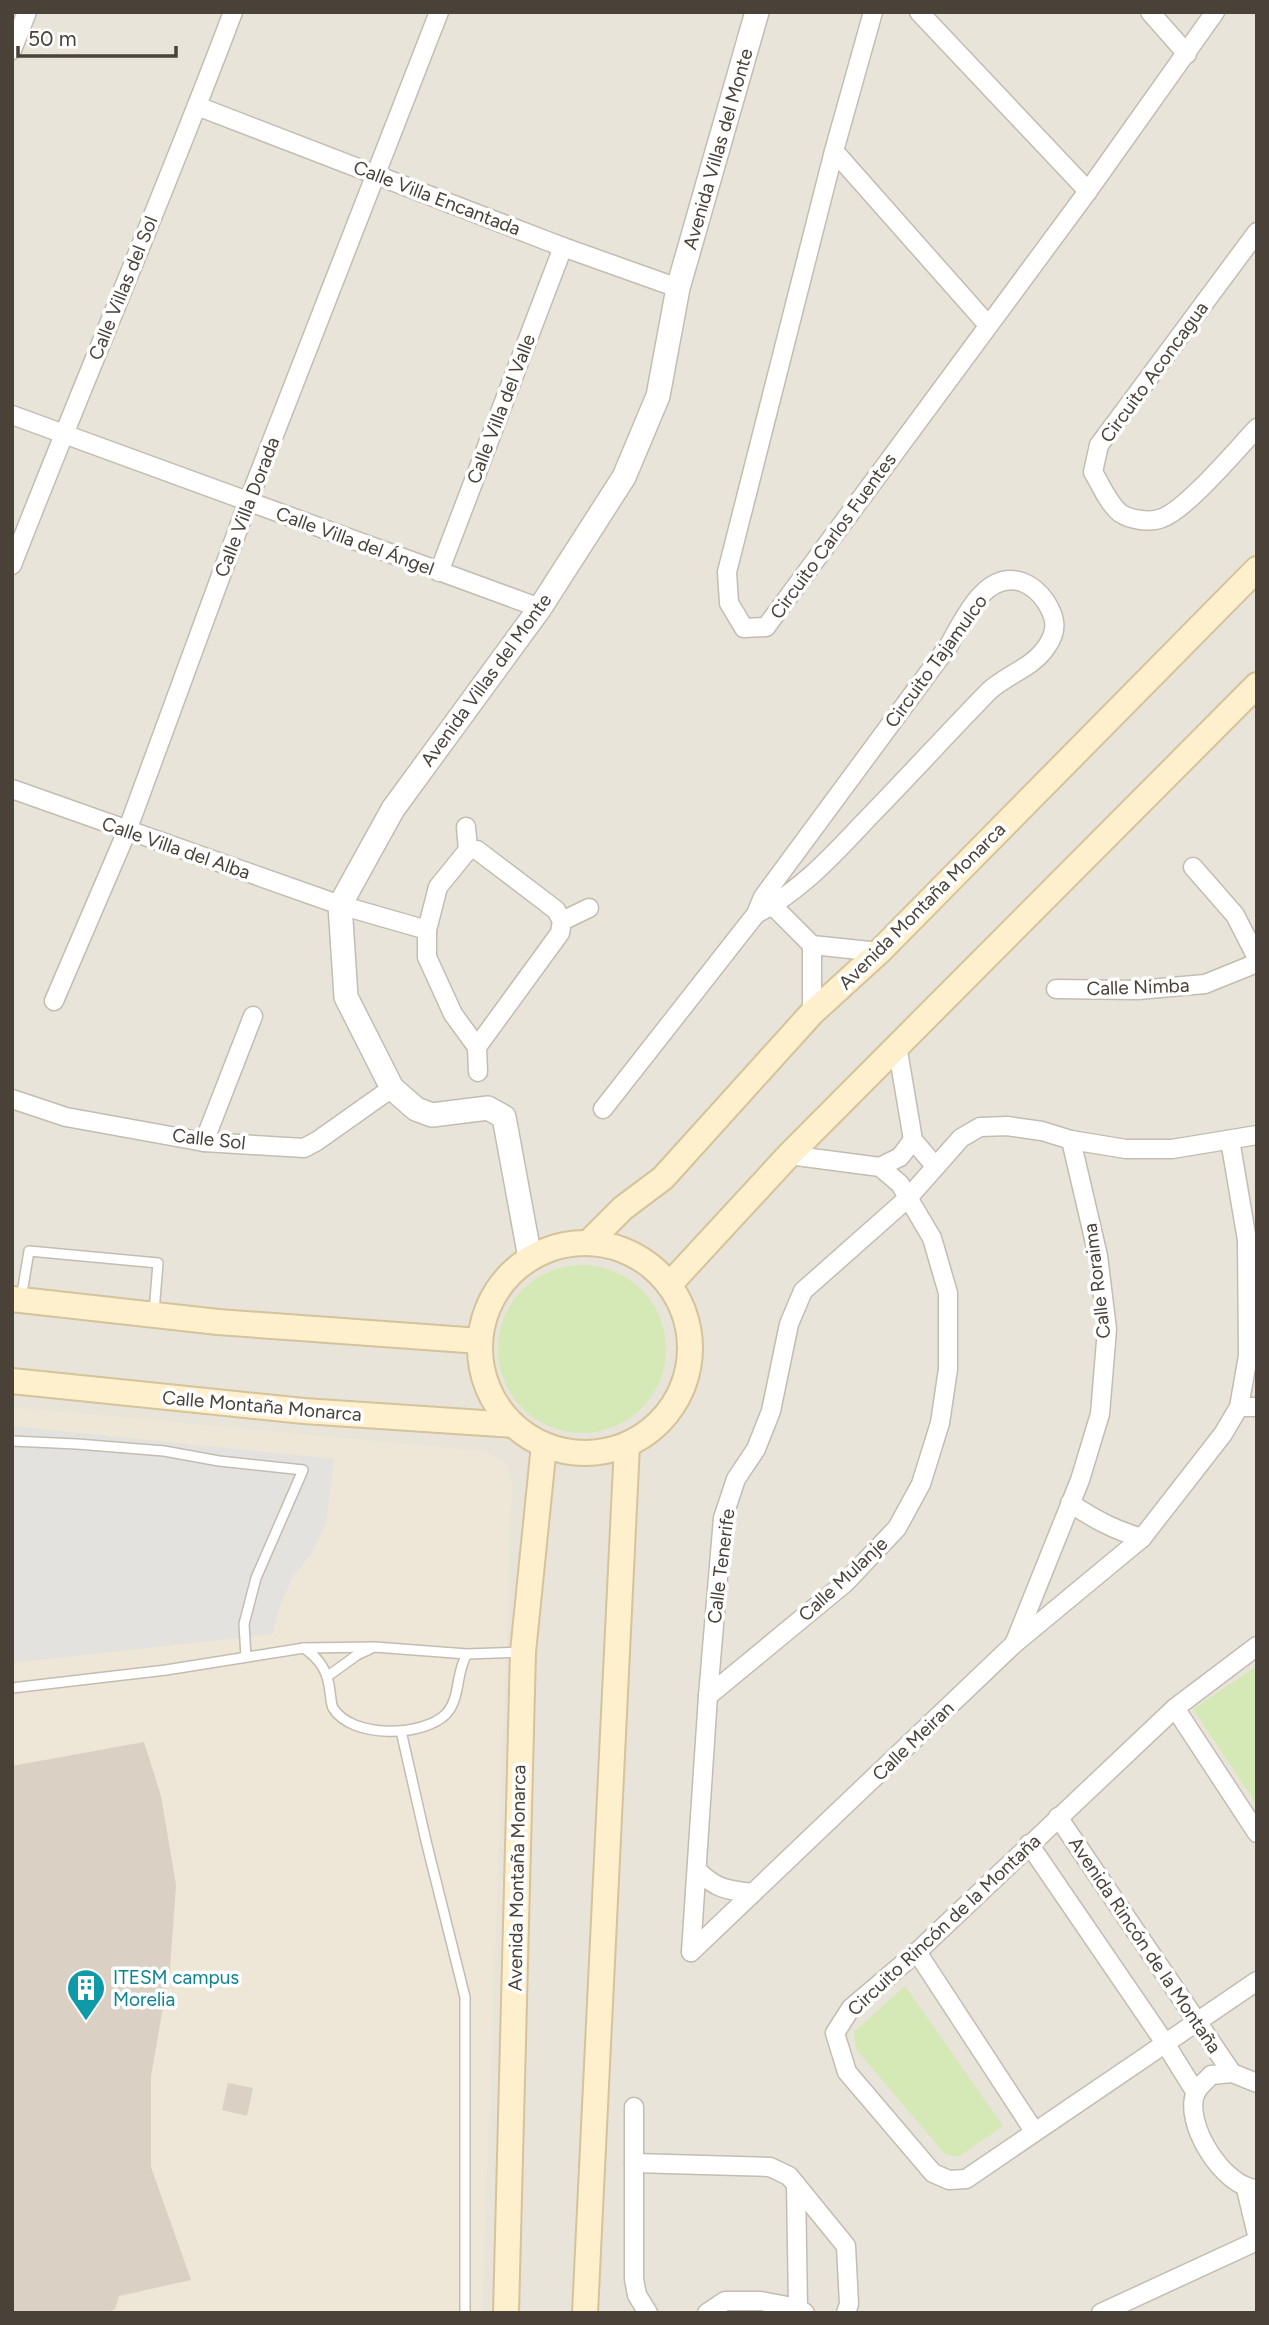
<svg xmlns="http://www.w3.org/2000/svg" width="1269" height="2325" viewBox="0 0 1269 2325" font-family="Figtree,sans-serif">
	<rect width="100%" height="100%" fill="#f5f2eb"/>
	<!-- residential -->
	<rect fill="#e9e4da" x="12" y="12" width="1245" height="2301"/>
	<!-- education -->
	<path fill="#eee6d6" d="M12 1407 483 1451 506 1462 512 1484 482 2313H12Z"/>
	<!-- green -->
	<g fill="#d4e9b5">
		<circle cx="582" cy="1349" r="84"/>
		<path d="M1257 1666V1805L1193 1709Z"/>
		<path d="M905 1986 1003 2126 958 2157 945 2154 856 2049 854 2032Z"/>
	</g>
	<!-- parking -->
	<path fill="#e4e2df" d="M12 1426 334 1459 326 1523 312 1553 293 1576 279 1609 273 1634 12 1663Z"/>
	<!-- building -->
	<g fill="#dad0c4">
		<path d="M144 1742 161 1796 176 1885 170 1968 151 2076V2167L191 2280 119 2296 115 2309 108 2313H12V1766Z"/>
		<path d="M228 2083 253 2088 247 2116 222 2110Z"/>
	</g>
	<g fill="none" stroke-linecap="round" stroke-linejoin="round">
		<defs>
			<g id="service">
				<path d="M21 1299 29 1251 158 1263 154 1312"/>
				<path d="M12 1441 77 1444 164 1451 219 1461 303 1470 256 1578 244 1624 246 1657"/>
				<path d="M304 1648C321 1660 328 1672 330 1692 331 1698 331 1704 333 1708 352 1739 423 1737 446 1714 461 1698 455 1674 467 1654"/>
				<path d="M328 1676 357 1655 370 1649"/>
				<path d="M12 1688 166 1670 304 1648 375 1647 467 1654 522 1652"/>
				<path d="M401 1731 426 1841 465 1997V2313"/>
			</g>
			<g id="minor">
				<path d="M873 12 834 151 727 572 729 603 744 628 766 627 1088 191 1215 12"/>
				<path d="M919 12 1088 191"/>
				<path d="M1150 12 1187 54"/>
				<path d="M12 50 27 12"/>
				<path d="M197 106 563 247 678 288"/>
				<path d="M834 151 988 325"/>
				<path d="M1257 232 1099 445 1093 472C1101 485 1108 503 1120 513 1130 520 1151 523 1162 518 1186 510 1237 449 1257 428"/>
				<path d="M12 415 540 608"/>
				<path d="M12 565C84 380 163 198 233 12"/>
				<path d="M439 572 563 247"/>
				<path d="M12 789 340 905 427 930"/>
				<path d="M466 827 468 850"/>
				<path d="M1193 867 1235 915 1257 958"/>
				<path d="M766 899 812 945 879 952"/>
				<path d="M562 921 589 908"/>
				<path d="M1056 989 1138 990 1205 984 1257 963"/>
				<path d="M54 1001 127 831 248 502 439 12"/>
				<path d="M812 1013V945"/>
				<path d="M897 1045 913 1140 935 1166"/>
				<path d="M477 1047 560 933 562 921 556 910 477 850H468L438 887 427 930V957L453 1014 477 1047 478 1072"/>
				<path d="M12 1099 66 1117 204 1142 304 1148 317 1141 392 1088"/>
				<path d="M603 1109 756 914 763 897 949 645C964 619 985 570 1022 582 1033 586 1040 593 1046 602 1056 618 1058 630 1047 646 1033 668 1007 674 989 691 948 733 909 776 868 818 834 854 801 891 756 914"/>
				<path d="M204 1142 253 1016"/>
				<path d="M880 1167 900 1157 913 1140"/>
				<path d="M1239 1407H1257"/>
				<path d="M1070 1503C1094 1519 1114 1530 1142 1538"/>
				<path d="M1015 1642 1080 1480 1100 1414 1107 1329 1098 1256 1071 1140"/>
				<path d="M1257 1646 1175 1708 917 1952 851 2008 835 2033 847 2072 933 2173 949 2180 966 2179 1257 1981"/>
				<path d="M708 1696 845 1583 897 1528 921 1484 940 1423 948 1369V1293L932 1238 900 1184 880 1167 789 1155"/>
				<path d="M1175 1708 1257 1833"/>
				<path d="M1058 1817 1232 2073"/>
				<path d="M1029 1844 1165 2043 1196 2093"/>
				<path d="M697 1870C716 1889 726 1890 753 1893"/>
				<path d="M691 1952 708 1696 723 1518 736 1479 756 1449 771 1411 789 1324 803 1291 908 1198 961 1138 980 1127 1007 1126 1042 1131 1071 1140 1126 1149H1172L1257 1135"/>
				<path d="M691 1952 1014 1644 1142 1538 1223 1434 1239 1407 1248 1356 1247 1240 1230 1140"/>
				<path d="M917 1952 1034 2131"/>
				<path d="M1257 2083 1232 2073 1211 2075C1207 2080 1199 2086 1196 2092 1182 2121 1223 2188 1257 2189"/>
				<path d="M634 2107V2279L637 2295 648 2313"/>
				<path d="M634 2163 770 2167 789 2176 846 2246 849 2304 846 2313"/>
				<path d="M796 2184 798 2308 805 2313"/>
				<path d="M1246 2189 1257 2235"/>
				<path d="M707 2313 725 2301H761L798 2308"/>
				<path d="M1101 2313 1257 2241"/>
			</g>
			<path id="tertiary" d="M530 1258 504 1117 488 1108 432 1115 416 1109 392 1088 346 997 340 905 393 809 540 608 624 477 658 396 678 288 757 12"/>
			<g id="secondary">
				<path d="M588 1243 623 1208 663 1178 812 1013 879 952 1257 569"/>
				<circle cx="585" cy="1348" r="105"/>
				<path d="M669 1285 789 1155 1257 685"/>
				<path d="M12 1299 218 1322 480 1341"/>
				<path d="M12 1381 304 1411 513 1425"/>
				<path d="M506 2313 523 1652 544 1445"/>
				<path d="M585 2313 627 1445"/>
			</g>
		</defs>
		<!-- service casing -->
		<use href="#service" stroke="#c4bcb1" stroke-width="12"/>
		<!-- minor casing -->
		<use href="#minor" stroke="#c4bcb1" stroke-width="21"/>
		<!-- tertiary casing -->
		<use href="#tertiary" stroke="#c4bcb1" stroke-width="26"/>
		<!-- secondary casing -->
		<use href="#secondary" stroke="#d4c39b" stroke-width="28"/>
		<!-- service -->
		<use href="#service" stroke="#fff" stroke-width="9"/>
		<!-- minor -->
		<use href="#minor" stroke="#fff" stroke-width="18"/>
		<!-- tertiary -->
		<use href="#tertiary" stroke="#fff" stroke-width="23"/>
		<!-- secondary -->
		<use href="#secondary" stroke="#fef0cd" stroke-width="24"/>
	</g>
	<!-- icons -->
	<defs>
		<symbol id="building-pin" viewBox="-11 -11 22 30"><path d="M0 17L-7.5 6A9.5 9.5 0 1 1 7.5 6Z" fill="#0f9aa8" stroke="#fff"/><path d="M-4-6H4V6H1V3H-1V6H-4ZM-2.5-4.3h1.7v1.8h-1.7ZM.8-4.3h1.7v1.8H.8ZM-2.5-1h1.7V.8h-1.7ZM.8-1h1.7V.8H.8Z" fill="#fff"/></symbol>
	</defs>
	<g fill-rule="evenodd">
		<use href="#building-pin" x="64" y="1966" width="44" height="60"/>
	</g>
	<g text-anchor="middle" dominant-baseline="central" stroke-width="7" stroke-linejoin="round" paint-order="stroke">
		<!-- street labels -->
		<g font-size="19" fill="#4a4239" stroke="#fff">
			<text transform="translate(718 149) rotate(-74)">Avenida Villas del Monte</text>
			<text transform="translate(437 198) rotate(21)">Calle Villa Encantada</text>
			<text transform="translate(123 288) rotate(-68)">Calle Villas del Sol</text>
			<text transform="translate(1154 372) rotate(-54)">Circuito Aconcagua</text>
			<text transform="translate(501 409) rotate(-69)">Calle Villa del Valle</text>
			<text transform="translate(247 507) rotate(-69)">Calle Villa Dorada</text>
			<text transform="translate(833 536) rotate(-54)">Circuito Carlos Fuentes</text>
			<text transform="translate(355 541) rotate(20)">Calle Villa del Ángel</text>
			<text transform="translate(936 661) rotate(-54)">Circuito Tajamulco</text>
			<text transform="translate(486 680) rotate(-54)">Avenida Villas del Monte</text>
			<text transform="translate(176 848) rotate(19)">Calle Villa del Alba</text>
			<text transform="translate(922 906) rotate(-45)">Avenida Montaña Monarca</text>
			<text transform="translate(1138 987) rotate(-2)">Calle Nimba</text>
			<text transform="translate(209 1139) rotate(6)">Calle Sol</text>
			<text transform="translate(1097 1281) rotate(-97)">Calle Roraima</text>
			<text transform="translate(262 1406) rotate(5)">Calle Montaña Monarca</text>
			<text transform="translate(721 1566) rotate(-83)">Calle Tenerife</text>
			<text transform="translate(843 1579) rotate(-43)">Calle Mulanje</text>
			<text transform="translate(913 1741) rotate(-44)">Calle Meiran</text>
			<text transform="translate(517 1878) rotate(-89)">Avenida Montaña Monarca</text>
			<text transform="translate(944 1925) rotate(-43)">Circuito Rincón de la Montaña</text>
			<text transform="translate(1145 1945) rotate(56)">Avenida Rincón de la Montaña</text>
		</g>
		<!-- culture labels -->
		<g font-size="19" fill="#0d838f" stroke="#fff" text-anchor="start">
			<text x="113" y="1977">ITESM campus<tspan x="113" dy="22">Morelia</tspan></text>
		</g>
	</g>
	<!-- border -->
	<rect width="1269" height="2325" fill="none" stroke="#4a4239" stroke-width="28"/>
	<!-- scale -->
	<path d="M18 46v10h158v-10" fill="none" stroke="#4a4239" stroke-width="3.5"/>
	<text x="28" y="46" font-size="21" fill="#4a4239" stroke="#ffffff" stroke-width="5" paint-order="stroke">50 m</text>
</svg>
